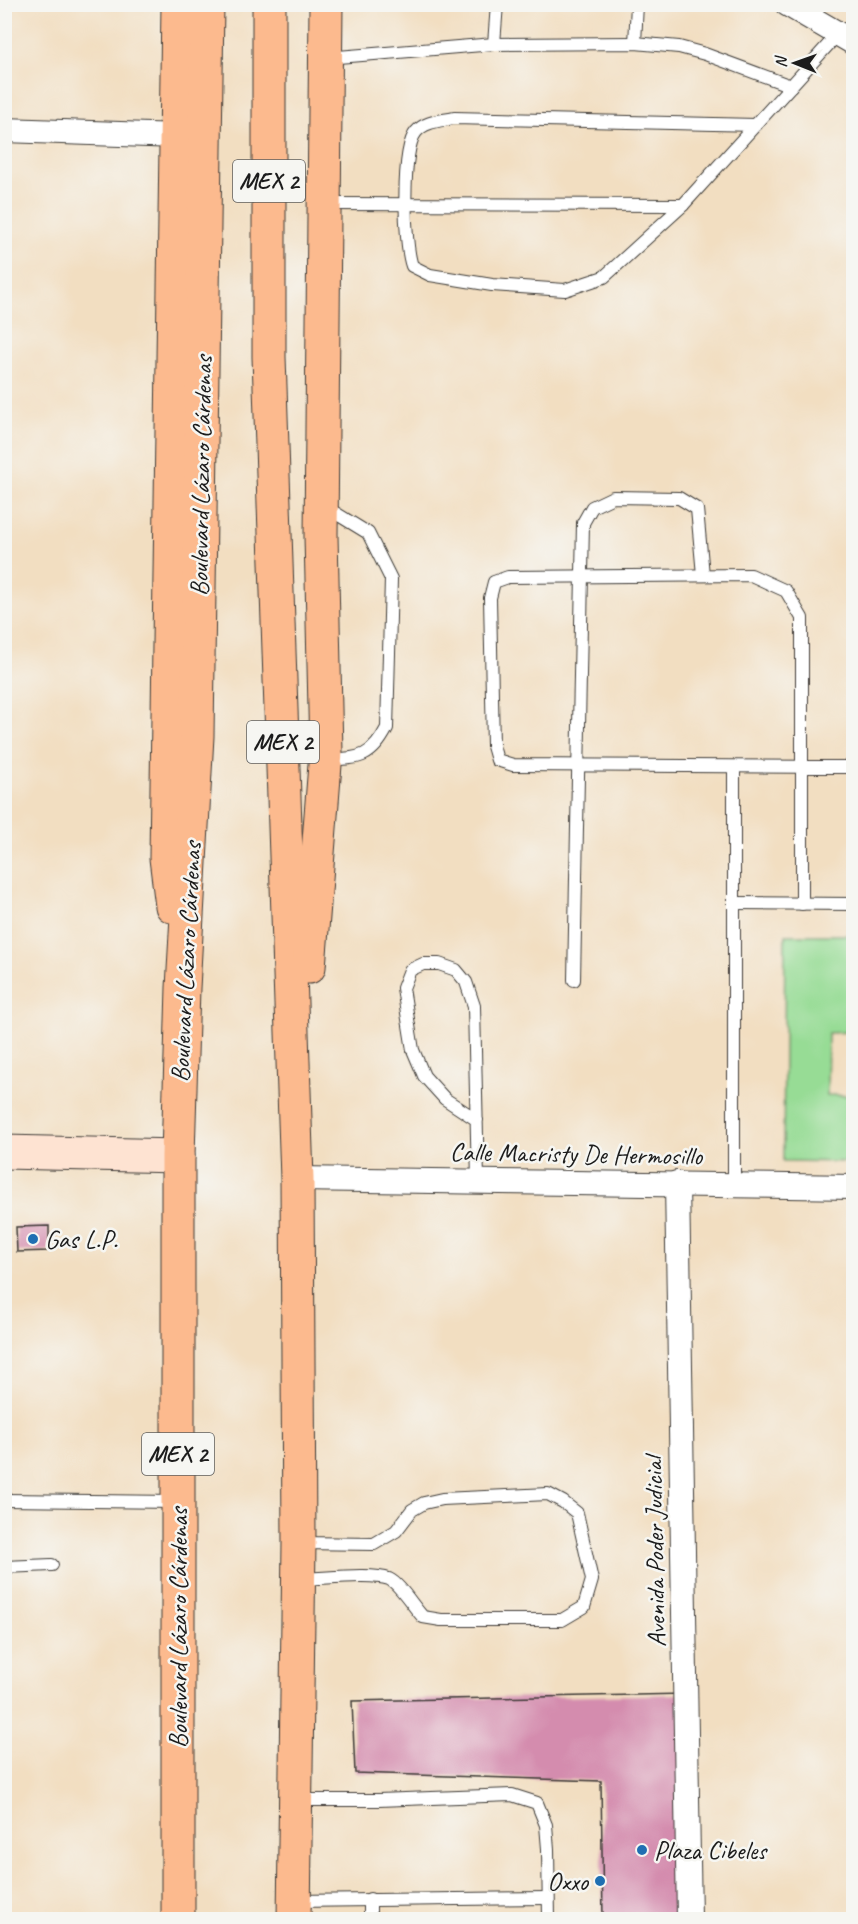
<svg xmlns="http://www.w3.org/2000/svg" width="858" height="1924" viewBox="0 0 858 1924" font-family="Caveat,sans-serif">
	<rect width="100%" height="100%" fill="#f6f6f2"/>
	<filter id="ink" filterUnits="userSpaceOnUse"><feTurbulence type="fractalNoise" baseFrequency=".0167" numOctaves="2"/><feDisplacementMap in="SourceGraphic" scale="12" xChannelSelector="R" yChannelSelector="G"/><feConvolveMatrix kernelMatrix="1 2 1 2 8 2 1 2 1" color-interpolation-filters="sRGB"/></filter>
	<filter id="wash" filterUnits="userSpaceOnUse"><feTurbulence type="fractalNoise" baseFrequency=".008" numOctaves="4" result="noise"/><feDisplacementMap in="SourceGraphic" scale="24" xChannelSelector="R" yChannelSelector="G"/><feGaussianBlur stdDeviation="1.35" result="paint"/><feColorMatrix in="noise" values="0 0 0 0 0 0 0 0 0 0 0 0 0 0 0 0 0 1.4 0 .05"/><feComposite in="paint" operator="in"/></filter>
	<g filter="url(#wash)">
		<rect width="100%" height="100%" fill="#f2dec1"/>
		<!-- green -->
		<path fill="#97dc95" stroke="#5a7c58" stroke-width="1.5" d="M785 935H853V1032L828 1033 827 1095 853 1096V1162L783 1161Z"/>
		<g id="blocks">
			<!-- building -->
			<g fill="#d48cae">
				<path d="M49 1226V1251L17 1252 16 1227Z"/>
				<path d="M685 1694 680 1920H603L601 1781 355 1773 352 1701Z"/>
			</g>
		</g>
	</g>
	<g filter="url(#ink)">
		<use href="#blocks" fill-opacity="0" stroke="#3c3935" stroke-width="1.5"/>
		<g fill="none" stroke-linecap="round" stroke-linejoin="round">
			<defs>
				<g id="service">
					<path d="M635 43 637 4"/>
					<path d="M494 44 497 4"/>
					<path d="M326 58 494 44 635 43 679 47 705 54 791 86"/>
					<path d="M756 125 454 118C441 121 425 121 416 132 401 149 404 244 412 266L430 275 492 285 565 290 604 277 683 205 838 34"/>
					<path d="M326 204 683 205"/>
					<path d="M324 506 368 533 391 579 387 728C371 759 359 758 326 760"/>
					<path d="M734 903 854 904"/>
					<path d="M802 904V618L786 591 751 575 508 577 494 582 490 598 493 746 497 760 513 765C626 765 740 766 854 767"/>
					<path d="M574 980 583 523 592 507 613 497 679 498 697 509 703 575"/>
					<path d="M477 1120 445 1099 424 1076 413 1050 403 988 410 970 423 964H439L456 970 466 982 474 1006 478 1181"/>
					<path d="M734 1184V767"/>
					<path d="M4 1500 177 1502"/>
					<path d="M4 1567 52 1565"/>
					<path d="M299 1579C320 1579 371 1572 389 1579 400 1584 414 1608 423 1617L441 1620H562L584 1607 592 1580 577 1513 563 1502 548 1494 442 1499 424 1503 412 1510 396 1531 374 1544 300 1543"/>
					<path d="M297 1800H378L512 1795 537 1803 546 1825 548 1849 549 1920"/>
					<path d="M294 1901 548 1898"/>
					<path d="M370 1920V1899"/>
				</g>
				<g id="minor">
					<path d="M787 4 854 43"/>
					<path d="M4 130 178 136"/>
					<path d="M297 1179 854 1187"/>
					<path d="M677 1183 689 1920"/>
				</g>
				<path id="secondary" d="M4 1152 178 1156"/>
				<g id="primary">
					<path d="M269 4V357L297 1179 299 1543 294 1920"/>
					<path d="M172 906 166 858 178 4"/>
					<path d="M309 967 326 752 321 536 326 4"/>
					<path d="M178 1920V1156L183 988 197 736 207 4"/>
				</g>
			</defs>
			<!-- service casing -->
			<use href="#service" stroke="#3c3935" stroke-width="14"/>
			<!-- minor casing -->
			<use href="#minor" stroke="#3c3935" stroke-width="26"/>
			<!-- secondary casing -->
			<use href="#secondary" stroke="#3c3935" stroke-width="35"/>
			<!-- primary casing -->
			<use href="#primary" stroke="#3c3935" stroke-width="35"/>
			<!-- service -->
			<use href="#service" stroke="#fff" stroke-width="12"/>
			<!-- minor -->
			<use href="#minor" stroke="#fff" stroke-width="24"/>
			<!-- secondary -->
			<use href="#secondary" stroke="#fee3d2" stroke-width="33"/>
			<!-- primary -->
			<use href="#primary" stroke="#fcba8e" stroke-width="33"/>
		</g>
	</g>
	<!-- markers -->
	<g fill="#1f6fb2" stroke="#f6f6f2" stroke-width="2">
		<circle cx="33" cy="1239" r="6"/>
		<circle cx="642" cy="1850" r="6"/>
		<circle cx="600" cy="1881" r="6"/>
	</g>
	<g text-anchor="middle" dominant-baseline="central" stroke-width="5" stroke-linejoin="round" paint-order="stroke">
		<!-- shield labels -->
		<g fill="#f6f6f2" stroke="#5d5d5c" stroke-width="1.5">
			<rect x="233" y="160" width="72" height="42" rx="4.5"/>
			<rect x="247" y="721" width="72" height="42" rx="4.5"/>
			<rect x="142" y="1433" width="72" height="42" rx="4.5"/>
		</g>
		<g font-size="24" font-weight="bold" fill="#1c1c1c">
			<text x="269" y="181">MEX 2</text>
			<text x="283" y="742">MEX 2</text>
			<text x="178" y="1454">MEX 2</text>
		</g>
		<!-- street labels -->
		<g font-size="26" fill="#1c1c1c" stroke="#f6f6f2">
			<text transform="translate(201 476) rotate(-89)">Boulevard Lázaro Cárdenas</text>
			<text transform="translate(186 962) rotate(-87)">Boulevard Lázaro Cárdenas</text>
			<text transform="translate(576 1154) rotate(1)">Calle Macristy De Hermosillo</text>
			<text transform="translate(655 1552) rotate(-91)">Avenida Poder Judicial</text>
			<text transform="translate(178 1628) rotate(-90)">Boulevard Lázaro Cárdenas</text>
		</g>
		<!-- poi labels -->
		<g font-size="26" fill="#1c1c1c" stroke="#f6f6f2" text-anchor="start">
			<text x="45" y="1239">Gas L.P.</text>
			<text x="654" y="1850">Plaza Cibeles</text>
			<text x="588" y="1881" text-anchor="end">Oxxo</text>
		</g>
	</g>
	<!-- margin -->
	<rect width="858" height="1924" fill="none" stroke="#f6f6f2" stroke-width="24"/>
	<!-- north arrow -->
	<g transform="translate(795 63) rotate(271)" stroke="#f6f6f2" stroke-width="4.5" paint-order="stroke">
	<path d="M0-4.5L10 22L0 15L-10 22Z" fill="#1c1c1c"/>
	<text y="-9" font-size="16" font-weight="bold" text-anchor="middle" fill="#1c1c1c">N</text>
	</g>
</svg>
